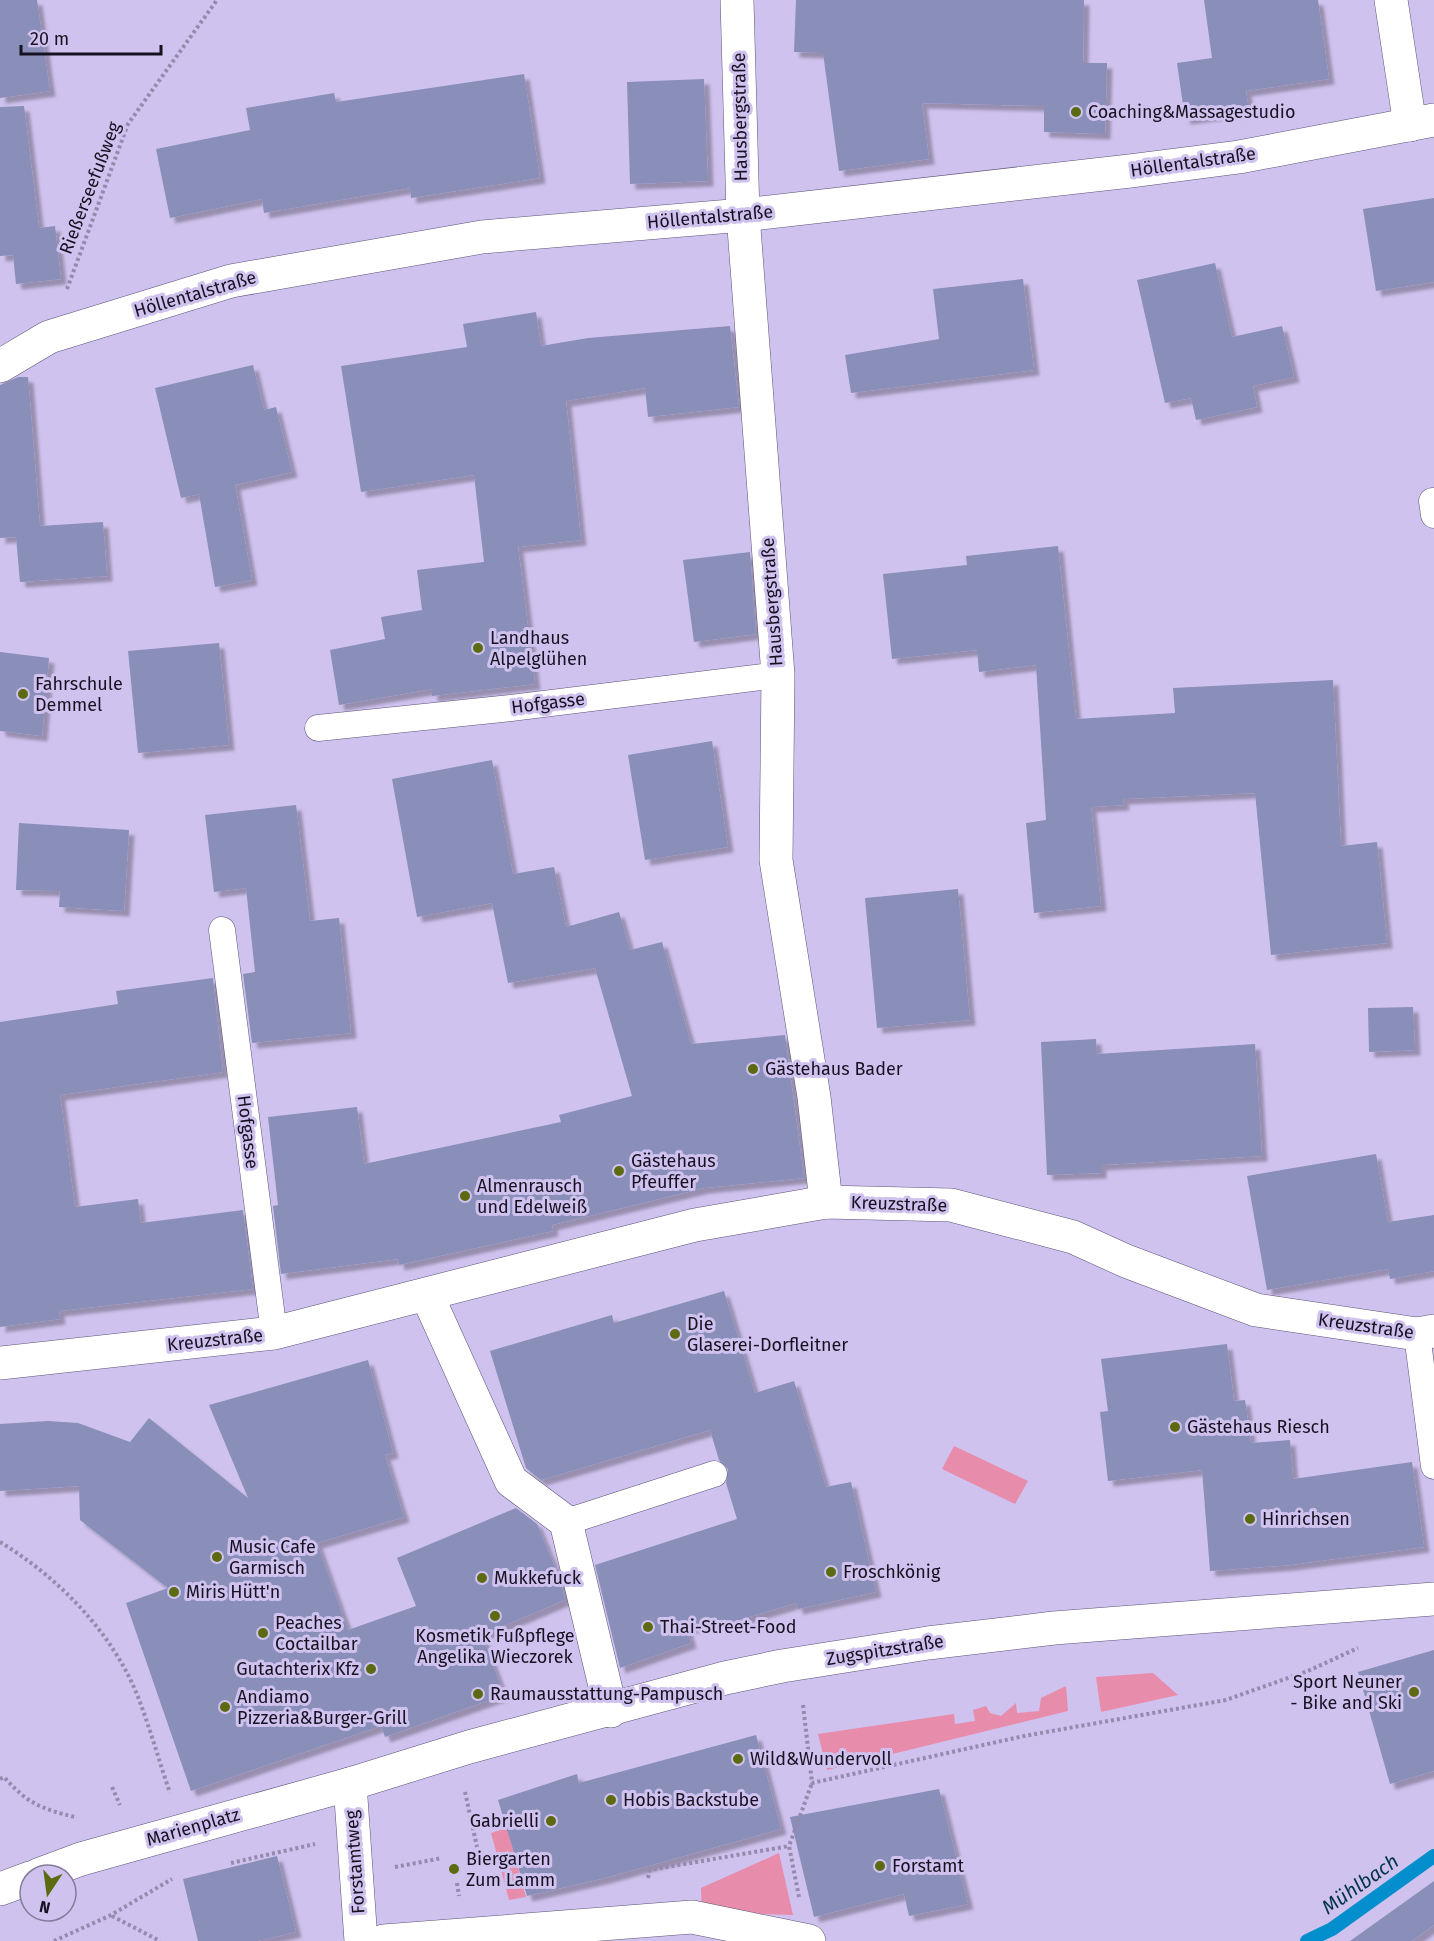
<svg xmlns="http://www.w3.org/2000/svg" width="1434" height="1941" viewBox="0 0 1434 1941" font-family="'Fira Sans',sans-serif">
	<defs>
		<filter id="shadow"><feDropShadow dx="5.5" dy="5.5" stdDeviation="1.5" flood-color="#0004"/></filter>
	</defs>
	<rect width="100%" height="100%" fill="#cfc2ee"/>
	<!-- green -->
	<g fill="#e88cab">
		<path d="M954 1446 1028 1481 1015 1504 942 1469Z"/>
		<path d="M1153 1673 1178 1695 1101 1712 1096 1677Z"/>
		<path d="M1066 1686 1068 1711 827 1770 818 1734 954 1714 955 1724 975 1721 973 1710 986 1706 990 1713 1001 1716 1016 1703 1017 1713 1039 1711 1041 1698Z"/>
		<path d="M507 1828 526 1897 509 1900 491 1833Z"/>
		<path d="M779 1853 793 1915 702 1912 701 1888Z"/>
	</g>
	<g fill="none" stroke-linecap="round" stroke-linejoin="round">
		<!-- stream -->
		<path stroke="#038fce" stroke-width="14" d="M1307 1941 1332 1929 1434 1856"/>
	</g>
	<!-- building -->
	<g fill="#898fb8" filter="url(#shadow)">
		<path d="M0 0H37L50 91 0 98Z"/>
		<path d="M796 0H1084L1083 63H1107L1105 134 1044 132V106L922 103 929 159 839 171 823 53 794 52Z"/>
		<path d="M1204 0H1318L1329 79 1246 91 1249 111 1185 119 1177 63 1212 58Z"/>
		<path d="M524 74 540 178 411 198 410 188 264 213 262 199 170 218 156 149 250 130 246 108 334 93 336 102Z"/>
		<path d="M704 79 708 181 630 184 627 82Z"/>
		<path d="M24 106 39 228 55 226 61 279 16 284 13 255 0 256V107Z"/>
		<path d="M1434 198V282L1376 291 1363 209Z"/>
		<path d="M1215 263 1232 337 1282 326 1294 377 1253 386 1257 407 1196 420 1191 398 1165 403 1137 280Z"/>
		<path d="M1023 279 1034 370 851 393 845 355 939 339 933 289Z"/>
		<path d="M536 312 541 346 588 338 730 326 739 407 648 417 645 388 566 401 581 540 518 547 535 684 432 696V689L339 705 330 650 385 639 381 617 422 610 417 570 484 562 474 475 361 492 341 366 467 347 463 324Z"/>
		<path d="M253 365 264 410 276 407 292 472 235 485 252 580 215 587 199 494 181 498 155 388Z"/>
		<path d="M18 377H28L40 526 103 522 107 576 20 582 16 537 0 538V385Z"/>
		<path d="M1058 546 1076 719 1175 713 1173 688 1333 680 1341 846 1377 842 1387 943 1271 955 1255 793 1123 799 1124 805 1091 807 1101 906 1034 913 1026 823 1046 820 1036 665 979 672 977 650 892 659 883 574 967 565 966 556Z"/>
		<path d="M750 552 756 634 694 642 683 560Z"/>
		<path d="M219 643 229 745 138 753 128 651Z"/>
		<path d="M0 652 49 658 42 736 0 731Z"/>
		<path d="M712 741 728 847 645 860 628 755Z"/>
		<path d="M492 760 513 874 554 867 566 927 619 912 630 950 662 942 691 1044 785 1035 804 1178 704 1188 552 1225 553 1231 399 1265 398 1259 281 1274 273 1206 278 1205 268 1117 357 1107 364 1164 561 1122 559 1115 632 1096 595 968 508 983 492 903 417 917 392 779Z"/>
		<path d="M296 805 310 921 339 918 351 1033 252 1043 243 974 255 972 246 888 214 892 205 815Z"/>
		<path d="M19 823 129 830 124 911 59 907 60 891 16 890Z"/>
		<path d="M958 889 970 1020 877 1028 865 898Z"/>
		<path d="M213 978 223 1072 60 1095 75 1207 138 1199 141 1223 243 1210 253 1289 59 1311 60 1319 0 1327V1022L118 1004 116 991Z"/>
		<path d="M1413 1007 1415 1050 1369 1052 1368 1008Z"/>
		<path d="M1096 1039 1097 1054 1255 1044 1262 1156 1101 1165V1173L1047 1175 1041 1042Z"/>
		<path d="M1376 1154 1388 1222 1434 1215V1271L1390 1279 1388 1269 1267 1290 1247 1176Z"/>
		<path d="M724 1291 755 1393 794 1381 826 1487 851 1482 876 1592 798 1609 796 1603 729 1623 687 1628 691 1643 620 1668 595 1565 737 1519 726 1483 728 1469 719 1460 710 1430 541 1480 526 1468 490 1351 612 1315 614 1323Z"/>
		<path d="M1227 1344 1234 1401 1245 1400 1251 1443 1290 1440 1293 1479 1412 1462 1424 1547 1290 1565 1210 1571 1202 1470 1108 1481 1100 1412 1108 1411 1101 1359Z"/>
		<path d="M368 1360 393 1453 385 1455 404 1517 317 1543 348 1630 416 1606 397 1558 516 1508 537 1524 561 1582 565 1600 482 1635 504 1695 385 1737 381 1726 191 1791 126 1603 168 1588 80 1520 79 1486 0 1491V1424L48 1421 78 1423 130 1442 149 1418 248 1498 209 1405Z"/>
		<path d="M1434 1650V1771L1390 1784 1358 1672Z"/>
		<path d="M756 1735 781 1829 605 1878 527 1896 498 1800 577 1774 579 1783Z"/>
		<path d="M939 1789 968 1904 909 1916 904 1894 814 1917 790 1817Z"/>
		<path d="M277 1856 296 1932 257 1941H198L183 1879Z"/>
		<path d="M1434 1881V1925L1412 1941H1350Z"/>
	</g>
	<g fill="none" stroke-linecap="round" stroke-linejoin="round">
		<defs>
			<g id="service">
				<path d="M1432 501 1434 515"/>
				<path d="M318 728 511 708 778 675"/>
				<path d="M222 930 274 1333"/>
				<path d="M1417 1334 1434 1466"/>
				<path d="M566 1522 714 1474"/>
			</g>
			<g id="minor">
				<path d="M737 0 743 215 778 675 776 860 814 1097 826 1202"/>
				<path d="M1391 0 1410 125"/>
				<path d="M0 366 49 337 231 281 482 237 743 215 1130 171 1239 157 1434 120"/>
				<path d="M427 1295 511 1481 566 1522 611 1711"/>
				<path d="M0 1363 274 1333 695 1225 826 1202 951 1205 1073 1237 1126 1261 1256 1310 1417 1334 1434 1331"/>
				<path d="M350 1784 361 1941"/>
				<path d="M384 1941 692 1917 809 1941"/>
			</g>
			<g id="primary">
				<path d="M38 1875 81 1859 350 1784 469 1747 725 1678 782 1666 928 1643 1054 1628 1434 1599"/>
				<path d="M0 1889 30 1878"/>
			</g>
		</defs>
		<!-- service casing -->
		<use href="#service" stroke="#5e5278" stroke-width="27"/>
		<!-- minor casing -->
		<use href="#minor" stroke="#5e5278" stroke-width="34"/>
		<!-- primary casing -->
		<use href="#primary" stroke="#5e5278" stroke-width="34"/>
		<!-- path -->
		<g stroke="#958aad" stroke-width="4" stroke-dasharray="3 3" stroke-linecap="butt">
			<path d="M67 289 128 124 217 0"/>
			<path d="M0 1542C58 1577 113 1633 138 1697 150 1728 159 1761 170 1793"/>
			<path d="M803 1705 812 1783 1024 1736 1226 1700 1308 1671 1358 1648"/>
			<path d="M0 1779 4 1777C27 1803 41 1809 75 1817"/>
			<path d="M112 1787 120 1805"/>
			<path d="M465 1792 477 1847"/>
			<path d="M231 1863 315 1844"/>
			<path d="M395 1867 442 1858"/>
			<path d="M648 1878 650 1870 789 1846"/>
			<path d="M457 1883 459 1896"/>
			<path d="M799 1897 789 1846 812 1783"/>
			<path d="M112 1916 160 1941"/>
			<path d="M54 1941 111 1915 172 1879"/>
		</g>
		<!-- service -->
		<use href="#service" stroke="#fff" stroke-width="26"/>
		<!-- minor -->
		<use href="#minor" stroke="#fff" stroke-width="33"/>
		<!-- primary -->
		<use href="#primary" stroke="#fff" stroke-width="33"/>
	</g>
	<!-- markers -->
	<g fill="#5c6a12" stroke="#cfc2ee" stroke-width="2">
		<circle cx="1076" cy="112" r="6"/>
		<circle cx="478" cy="648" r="6"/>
		<circle cx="23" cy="694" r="6"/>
		<circle cx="753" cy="1069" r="6"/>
		<circle cx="619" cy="1171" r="6"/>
		<circle cx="465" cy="1196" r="6"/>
		<circle cx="675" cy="1334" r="6"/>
		<circle cx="1175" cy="1427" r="6"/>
		<circle cx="1250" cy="1519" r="6"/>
		<circle cx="217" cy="1557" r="6"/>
		<circle cx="831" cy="1572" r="6"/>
		<circle cx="482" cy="1578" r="6"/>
		<circle cx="174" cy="1592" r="6"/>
		<circle cx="495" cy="1616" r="6"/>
		<circle cx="648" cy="1627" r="6"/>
		<circle cx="263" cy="1633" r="6"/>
		<circle cx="371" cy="1669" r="6"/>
		<circle cx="1414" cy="1692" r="6"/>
		<circle cx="478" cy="1694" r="6"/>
		<circle cx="225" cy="1707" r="6"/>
		<circle cx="738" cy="1759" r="6"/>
		<circle cx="611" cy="1800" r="6"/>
		<circle cx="551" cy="1821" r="6"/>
		<circle cx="880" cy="1866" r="6"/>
		<circle cx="454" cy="1869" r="6"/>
	</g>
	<g text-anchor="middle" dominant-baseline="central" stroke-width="6" stroke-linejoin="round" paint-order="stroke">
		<!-- poi labels -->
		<g font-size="18" fill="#171221" stroke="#cfc2ee" text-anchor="start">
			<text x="1088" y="112">Coaching&amp;Massagestudio</text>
			<text x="490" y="638">Landhaus<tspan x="490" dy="21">Alpelglühen</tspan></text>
			<text x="35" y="684">Fahrschule<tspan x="35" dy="21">Demmel</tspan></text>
			<text x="765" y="1069">Gästehaus Bader</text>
			<text x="631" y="1161">Gästehaus<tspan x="631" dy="21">Pfeuffer</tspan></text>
			<text x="477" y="1186">Almenrausch<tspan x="477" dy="21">und Edelweiß</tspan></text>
			<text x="687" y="1324">Die<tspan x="687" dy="21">Glaserei-Dorfleitner</tspan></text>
			<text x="1187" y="1427">Gästehaus Riesch</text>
			<text x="1262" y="1519">Hinrichsen</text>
			<text x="229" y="1547">Music Cafe<tspan x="229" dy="21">Garmisch</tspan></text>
			<text x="843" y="1572">Froschkönig</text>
			<text x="494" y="1578">Mukkefuck</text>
			<text x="186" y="1592">Miris Hütt'n</text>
			<text x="275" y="1623">Peaches<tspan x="275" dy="21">Coctailbar</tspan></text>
			<text x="660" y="1627">Thai-Street-Food</text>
			<text x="495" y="1636" text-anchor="middle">Kosmetik Fußpflege<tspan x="495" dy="21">Angelika Wieczorek</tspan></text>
			<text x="359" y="1669" text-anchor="end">Gutachterix Kfz</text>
			<text x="1402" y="1682" text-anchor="end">Sport Neuner<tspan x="1402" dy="21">- Bike and Ski</tspan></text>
			<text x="490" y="1694">Raumausstattung-Pampusch</text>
			<text x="237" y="1697">Andiamo<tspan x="237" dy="21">Pizzeria&amp;Burger-Grill</tspan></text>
			<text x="750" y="1759">Wild&amp;Wundervoll</text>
			<text x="623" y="1800">Hobis Backstube</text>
			<text x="539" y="1821" text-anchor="end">Gabrielli</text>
			<text x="466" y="1859">Biergarten<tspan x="466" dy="21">Zum Lamm</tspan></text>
			<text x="892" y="1866">Forstamt</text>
		</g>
		<!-- street labels -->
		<g font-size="18" fill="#171221" stroke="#cfc2ee">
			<text transform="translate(740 117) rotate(-91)">Hausbergstraße</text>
			<text transform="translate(1193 162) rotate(-8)">Höllentalstraße</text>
			<text transform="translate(90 188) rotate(-69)">Rießerseefußweg</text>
			<text transform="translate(710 217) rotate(-5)">Höllentalstraße</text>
			<text transform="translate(195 294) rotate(-16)">Höllentalstraße</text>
			<text transform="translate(772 602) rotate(-94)">Hausbergstraße</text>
			<text transform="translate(548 703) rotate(-7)">Hofgasse</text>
			<text transform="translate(248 1132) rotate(83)">Hofgasse</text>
			<text transform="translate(899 1204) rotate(2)">Kreuzstraße</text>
			<text transform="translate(1366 1326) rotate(8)">Kreuzstraße</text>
			<text transform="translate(215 1340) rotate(-6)">Kreuzstraße</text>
			<text transform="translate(885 1650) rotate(-9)">Zugspitzstraße</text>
			<text transform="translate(193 1827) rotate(-16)">Marienplatz</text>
			<text transform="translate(355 1862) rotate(-94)">Forstamtweg</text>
		</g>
		<!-- water labels -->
		<g font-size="20" font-style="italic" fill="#01334d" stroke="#cfc2ee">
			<text transform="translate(1360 1884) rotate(-35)">Mühlbach</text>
		</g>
	</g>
	<!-- north arrow -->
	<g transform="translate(48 1893) rotate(193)"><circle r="28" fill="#cfc2ee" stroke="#857c9c" stroke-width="1.5"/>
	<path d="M0-4.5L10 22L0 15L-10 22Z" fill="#5c6a12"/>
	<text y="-9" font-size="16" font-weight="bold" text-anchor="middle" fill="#171221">N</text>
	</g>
	<!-- scale -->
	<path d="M21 45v9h140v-9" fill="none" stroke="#171221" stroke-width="3"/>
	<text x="30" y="45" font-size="18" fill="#171221" stroke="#cfc2ee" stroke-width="4.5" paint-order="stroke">20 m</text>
</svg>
